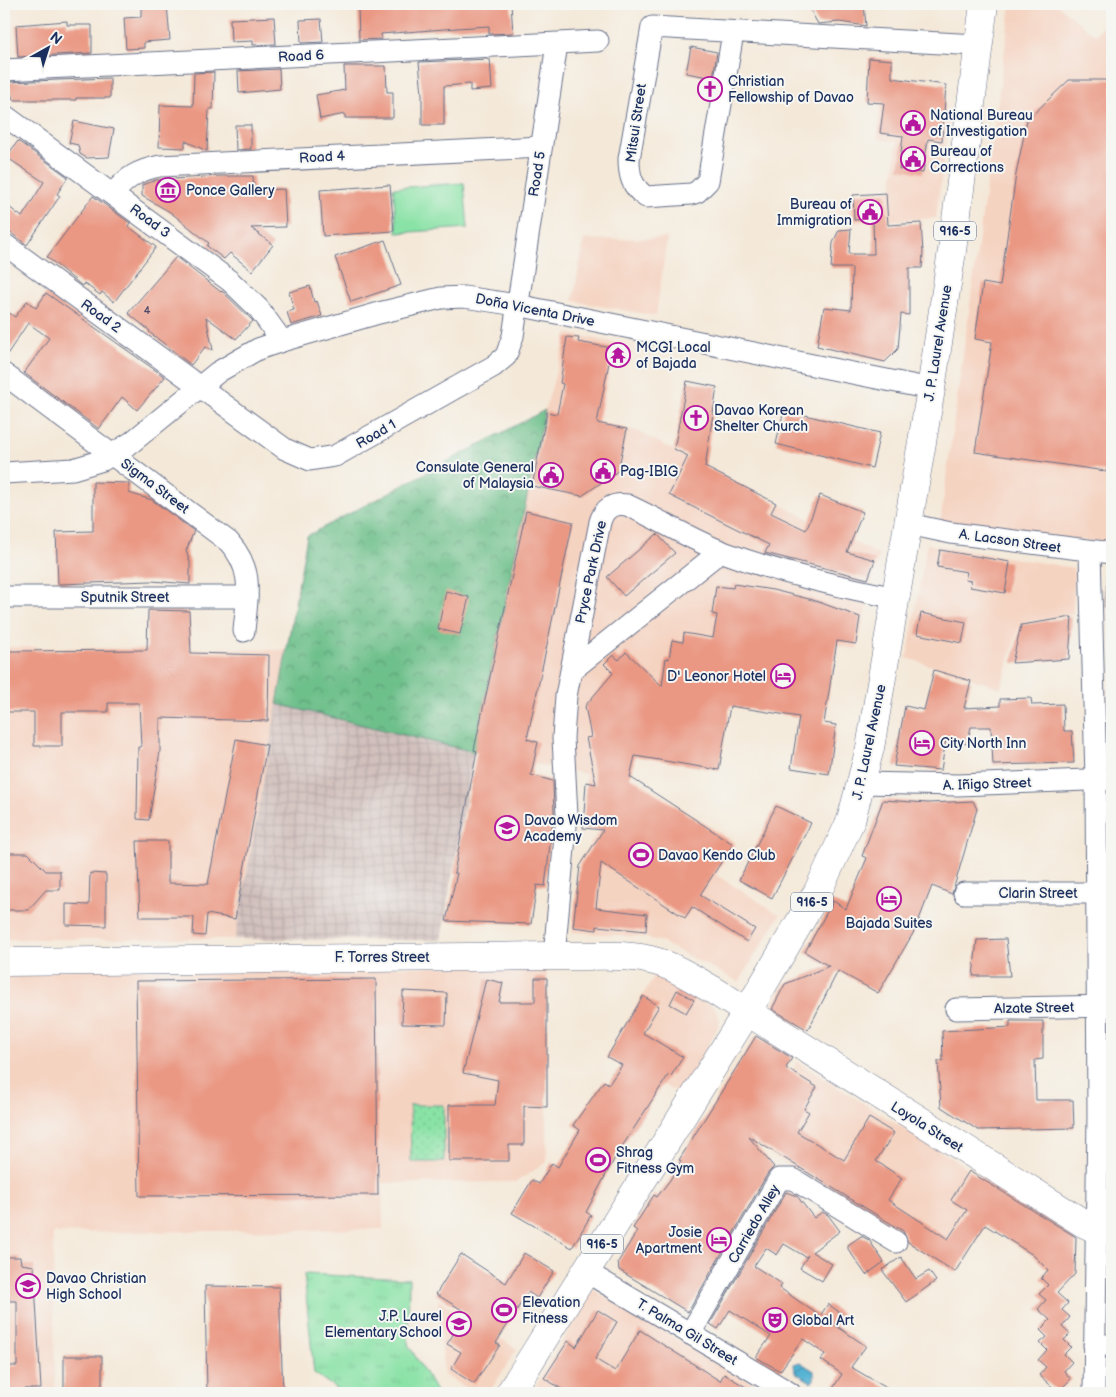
<svg xmlns="http://www.w3.org/2000/svg" width="1116" height="1397" viewBox="0 0 1116 1397" font-family="'Balsamiq Sans',sans-serif">
	<defs>
		<pattern id="industrial-grid" width="8" height="8" patternUnits="userSpaceOnUse" patternTransform="scale(1.25)"><rect width="8" height="8" fill="#d1c0bc"/><path d="M0 4h8M4 0v8" fill="none" stroke="#b3a5a4"/></pattern>
		<pattern id="grass-tufts" width="24" height="20" patternUnits="userSpaceOnUse" patternTransform="scale(1.25)"><rect width="24" height="20" fill="#89e2a6"/><path d="M3 7l-1-3M5 7V3M7 7l1-3M15 17l-1-3M17 17v-4M19 17l1-3" fill="none" stroke="#76c291"/></pattern>
		<pattern id="forest-crowns" width="20" height="18" patternUnits="userSpaceOnUse" patternTransform="scale(1.25)"><rect width="20" height="18" fill="#6ec08b"/><path d="M2 6a3 3 0 1 1 6 0M12 15a3 3 0 1 1 6 0" fill="none" stroke="#5a9c75"/></pattern>
		<pattern id="garden-dots" width="8" height="8" patternUnits="userSpaceOnUse" patternTransform="scale(1.25)"><rect width="8" height="8" fill="#89e2a6"/><path d="M2 2h.1M6 6h.1" fill="none" stroke="#76c291" stroke-width="1.8" stroke-linecap="round"/></pattern>
		<pattern id="water-waves" width="16" height="10" patternUnits="userSpaceOnUse" patternTransform="scale(1.25)"><rect width="16" height="10" fill="#54b3d3"/><path d="M0 5q4-4 8 0t8 0" fill="none" stroke="#4592ae"/></pattern>
	</defs>
	<rect width="100%" height="100%" fill="#f6f6f2"/>
	<filter id="ink" filterUnits="userSpaceOnUse"><feTurbulence type="fractalNoise" baseFrequency=".02" numOctaves="2"/><feDisplacementMap in="SourceGraphic" scale="10" xChannelSelector="R" yChannelSelector="G"/><feConvolveMatrix kernelMatrix="1 2 1 2 8 2 1 2 1" color-interpolation-filters="sRGB"/></filter>
	<filter id="wash" filterUnits="userSpaceOnUse"><feTurbulence type="fractalNoise" baseFrequency=".0096" numOctaves="4" result="noise"/><feDisplacementMap in="SourceGraphic" scale="20" xChannelSelector="R" yChannelSelector="G"/><feGaussianBlur stdDeviation="1.12" result="paint"/><feColorMatrix in="noise" values="0 0 0 0 0 0 0 0 0 0 0 0 0 0 0 0 0 1.4 0 .05"/><feComposite in="paint" operator="in"/></filter>
	<g filter="url(#wash)">
		<rect width="100%" height="100%" fill="#f4e9d9"/>
		<!-- built -->
		<g fill="#f5d3c1">
			<path d="M1011 4H1056L1095 35 1112 16V544L940 523Z"/>
			<path d="M881 104 950 112 936 218 850 223 848 192 892 190 897 142 877 139Z"/>
			<path d="M667 238 656 316 573 301 584 240Z"/>
			<path d="M567 333 615 343 599 422 636 431 879 555 857 649 739 630 738 641 684 633 682 641 672 640 669 658H666L661 688 642 725 632 770 623 788 586 782V774L474 752 545 410Z"/>
			<path d="M927 544 1074 568 1073 615 1020 623 1001 688 907 658Z"/>
			<path d="M4 647 287 650 235 939H4V850H8Z"/>
			<path d="M634 777 736 843 716 875 780 915 739 982 661 942 643 937 572 932 579 861Z"/>
			<path d="M547 966V1162L516 1182 382 1183 383 1229 53 1233 55 1393H4V970Z"/>
			<path d="M655 975 709 1004 715 1008 720 1020 719 1026 680 1093 605 1058Z"/>
			<path d="M797 1062 988 1181 966 1218 984 1229 956 1274 750 1141Z"/>
			<path d="M593 1290 684 1343 769 1393H532Z"/>
			<path d="M438 1299 517 1349 489 1393H476L444 1375Z"/>
		</g>
		<!-- industrial -->
		<g fill="url(#industrial-grid)">
			<path d="M1112 565V607H1103L1104 571Z"/>
			<path d="M277 704 474 752 441 940 235 939Z"/>
		</g>
		<!-- grass -->
		<path fill="url(#grass-tufts)" stroke="#528882" d="M304 1274 409 1279 408 1344 437 1393H337V1389L314 1373Z"/>
		<!-- forest -->
		<path fill="url(#forest-crowns)" stroke="#447874" d="M545 410 474 752 277 704 307 536Z"/>
		<!-- garden -->
		<path fill="url(#garden-dots)" stroke="#528882" d="M410 1105H444V1162H411Z"/>
		<!-- pitch -->
		<path fill="#89e2a6" stroke="#528882" d="M464 183 468 228 397 233 393 188Z"/>
		<!-- water -->
		<path fill="url(#water-waves)" stroke="#387198" d="M800 1362 814 1371V1380L811 1382 795 1372 794 1364Z"/>
		<g id="blocks">
			<!-- building -->
			<g fill="#ea9883">
				<path d="M141 4H167L170 40 144 42V48L126 49 124 18 141 17Z"/>
				<path d="M408 4H511L513 33 489 34V26L457 28 381 34 382 39 359 40 358 5Z"/>
				<path d="M807 4H864L866 26 839 22 818 24Z"/>
				<path d="M274 17 276 44 253 45V41L231 42 230 19Z"/>
				<path d="M321 19 323 42 301 43 300 20Z"/>
				<path d="M67 21V25H92V53L18 57 16 25Z"/>
				<path d="M691 47 717 52 713 78 686 73Z"/>
				<path d="M869 58 892 60V78L946 85 942 141 928 139 923 173 899 169 903 136 880 133 884 103 867 102Z"/>
				<path d="M490 59 492 89 470 91V84L444 86V125H422V94L419 62Z"/>
				<path d="M344 66H386L387 92H393V118H345V114L320 119 316 95 345 90Z"/>
				<path d="M279 69 280 89 239 93 238 71Z"/>
				<path d="M214 72 213 109H209L207 151 185 141V148L159 147 160 105 193 106 194 73Z"/>
				<path d="M110 78V98H76V100H13L8 82Z"/>
				<path d="M1069 80H1112V472L975 452 992 342 975 339 983 283 1000 286 1016 174 1027 120Z"/>
				<path d="M74 121 114 129 109 157 87 158 80 154 78 145 69 143Z"/>
				<path d="M235 125H251V149L236 150Z"/>
				<path d="M18 141 68 177 57 194 60 196 27 245 11 233 4 232V203L22 217 44 182 6 157Z"/>
				<path d="M220 176H253L254 190 284 189 286 227 251 228 273 245 252 271 230 253 224 259 207 246 209 243 170 212 142 196V185L156 180Z"/>
				<path d="M390 185 394 231 323 236 320 190Z"/>
				<path d="M886 193 888 225 921 223 923 252 922 268H909V315L901 314 898 349 885 362 817 346 824 307 851 310 852 268H831L833 243 839 230 851 229 849 254H874L873 219 854 220 853 195Z"/>
				<path d="M93 196 130 223 128 226 156 247 114 302 102 292 100 295 84 283 82 286 47 257Z"/>
				<path d="M385 240 401 285 351 302 335 257Z"/>
				<path d="M176 257 221 292 222 291 253 321 236 339 206 317 213 350 205 347 191 365 149 332 150 331 128 313Z"/>
				<path d="M310 286 314 302 317 301 322 316 291 325 287 312 294 310 289 292Z"/>
				<path d="M46 293 165 377 137 410 122 397 99 429 24 373 49 338 28 323 4 359V309L15 317 27 301 36 308Z"/>
				<path d="M567 337 579 338 578 342 612 348 597 423 627 429 618 471 582 496 532 486 547 412 557 414 563 384 560 383Z"/>
				<path d="M687 381 717 387 705 467 776 503 771 513 806 530 820 495 863 512 847 552 875 560 868 579 765 553 769 545 669 495 688 456 674 449Z"/>
				<path d="M784 410 880 433 872 468 776 444Z"/>
				<path d="M93 482 129 483V493L152 500 194 531 186 551 190 562V584L152 581 58 584 56 532 93 531Z"/>
				<path d="M526 511 573 522 527 739 538 742 531 775 553 781 554 812 545 886 537 885 531 924 446 921 457 873H454L477 751 474 750Z"/>
				<path d="M657 534 675 553 624 596 607 577Z"/>
				<path d="M940 550 1010 562 1005 593 970 587 971 581 965 580 967 572 937 567Z"/>
				<path d="M734 584 773 590 813 600 860 617 856 644 837 641 824 723 836 725 829 774 791 768 799 717 730 706 719 770 635 756 630 777 733 844 700 895 755 929 747 942 692 907 685 918 601 863 596 908 647 914 646 931 597 926V930L573 927 580 866 603 830 583 828 586 782 596 784 586 738 591 737 585 706 613 673 604 664 613 655 619 660 626 652 662 686 666 658 669 659 672 640 683 642 684 633 713 638 717 615 712 614 716 586 733 588Z"/>
				<path d="M446 591 469 597 460 634 438 629Z"/>
				<path d="M148 610 189 611 191 653 269 655 268 721 160 718V751L149 820 137 819 138 747H141L139 703H108V712H62V746H34V712H7L6 651 147 650Z"/>
				<path d="M921 613 966 622 962 643 917 634Z"/>
				<path d="M1072 617 1069 659 1012 663 1021 625Z"/>
				<path d="M934 670 971 681 964 708 1000 706V699L1031 698 1032 705 1063 704 1064 731H1072L1074 763 993 765 991 727H971L967 744 946 739 941 770 894 766 905 706 924 710Z"/>
				<path d="M236 739 267 745 235 919 207 914 205 936 193 935 194 917H140L137 841H168V883L208 884Z"/>
				<path d="M883 800 928 803 973 801 977 809 952 894 932 886 915 930 878 993 838 971 808 1030 772 1009 785 984 829 966 805 952 833 901 846 909 867 858 862 856Z"/>
				<path d="M776 806 811 823 772 898 739 880Z"/>
				<path d="M7 853H28L46 871H60V890H46L28 910H7Z"/>
				<path d="M90 873 106 874V926L66 925V904L89 905Z"/>
				<path d="M1006 939 1010 976H973L977 940Z"/>
				<path d="M535 978H547V1107L524 1106V1145H509V1161H449V1105H495L498 1080 463 1073 486 979 503 983 499 1002H535Z"/>
				<path d="M376 979 378 1195 139 1196 136 981Z"/>
				<path d="M677 990 694 1000 686 1013 670 1004Z"/>
				<path d="M403 991 447 993 446 1025 402 1024Z"/>
				<path d="M643 996 659 1006 643 1033 683 1057 671 1076 669 1074 616 1156 586 1212 591 1215 572 1248 512 1213 532 1180 539 1184 552 1163 558 1167 580 1130 573 1125 604 1081 609 1084 622 1065 607 1057Z"/>
				<path d="M1010 1021H1043V1059L1035 1060 1036 1100H1073L1074 1128 978 1130 941 1107 938 1061H943L942 1031 1010 1027Z"/>
				<path d="M756 1036 792 1058 786 1068 817 1087 804 1109 809 1112 797 1132 844 1160 869 1118 894 1133 876 1161 902 1178 888 1200 948 1239 967 1210 951 1200 969 1171 1076 1237 1075 1274 1057 1293 1068 1303 1062 1310 1070 1317 1062 1327 1070 1334 1064 1340 1071 1347 1064 1354 1072 1362 1064 1371 1071 1379 1058 1392 1039 1375 1046 1367 1038 1360 1047 1350 1040 1343 1047 1337 1040 1330 1050 1320 1038 1309 1046 1300 1039 1294 1048 1285 1041 1278 1048 1270 1033 1255 985 1225 955 1272 908 1242 903 1231 748 1136 774 1167 768 1173 688 1312 619 1270 618 1262 637 1231 633 1228 654 1195 657 1197 670 1180 681 1161 679 1160Z"/>
				<path d="M786 1192 797 1196 814 1218 822 1212 828 1215 840 1231 812 1252 832 1264 822 1281 800 1268 808 1255 806 1257 784 1244 777 1255 766 1248 754 1266 782 1284 780 1288 820 1316 828 1304 842 1314 835 1325 866 1346 851 1367 895 1393H830L842 1374 821 1360 825 1354 803 1339 780 1371 756 1357 771 1336 730 1310 718 1329 710 1324Z"/>
				<path d="M861 1236 869 1240 884 1262 866 1275 848 1249V1245Z"/>
				<path d="M524 1253 554 1271 537 1298 528 1292 496 1343 500 1345 474 1384 451 1369 461 1352 447 1344 467 1313 436 1294 461 1254 506 1283Z"/>
				<path d="M4 1257H20L21 1264 34 1266 41 1389H25L26 1393H4V1366H17V1301H9V1298H4Z"/>
				<path d="M901 1257 916 1279 929 1271 936 1281 906 1302 882 1270Z"/>
				<path d="M205 1286 279 1287 283 1393H207Z"/>
				<path d="M598 1310 617 1322 595 1359 615 1371 640 1330 720 1381 724 1374 756 1393H568L544 1378 568 1341 576 1347Z"/>
				<rect x="64" y="1356" width="38" height="37"/>
			</g>
		</g>
	</g>
	<g filter="url(#ink)">
		<use href="#blocks" fill-opacity="0" stroke="#677089" stroke-width="1"/>
		<g fill="none" stroke-linecap="round" stroke-linejoin="round">
			<defs>
				<g id="minor">
					<path d="M733 33 708 181 697 192 691 194 646 197C632 187 629 176 629 159L652 27 977 45"/>
					<path d="M4 70 598 41"/>
					<path d="M4 115 230 281 259 309 282 341"/>
					<path d="M113 194C127 177 139 170 160 166L541 147"/>
					<path d="M4 244 285 449 310 460 335 456 494 366 506 356 513 336 557 44"/>
					<path d="M4 374 229 542C255 571 247 596 244 631"/>
					<path d="M4 473 73 469 103 460 132 442 218 372 258 349 282 341 379 313 441 298 464 297 517 305 931 389"/>
					<path d="M908 524 951 533 1112 553"/>
					<path d="M1090 552 1096 779 1098 1115 1094 1393"/>
					<path d="M4 597H247"/>
					<path d="M572 670 721 551"/>
					<path d="M862 783 958 785 1112 779"/>
					<path d="M964 893H1112"/>
					<path d="M554 956 567 815 563 738 566 696 600 522C604 508 613 503 627 505 660 520 690 539 723 552 779 573 837 586 896 598"/>
					<path d="M956 1009 1112 1006"/>
					<path d="M585 1271 790 1393"/>
					<path d="M690 1334 779 1179H793L896 1242"/>
					<path d="M1094 1345H1112"/>
				</g>
				<g id="major">
					<path d="M4 962 554 956C587 957 626 952 658 962 678 968 695 980 713 990L1083 1223 1096 1229H1112"/>
					<path d="M510 1393 747 1012 818 891 851 820 870 748 931 389 952 251 984 4"/>
				</g>
			</defs>
			<!-- minor casing -->
			<use href="#minor" stroke="#677089" stroke-width="23"/>
			<!-- major casing -->
			<use href="#major" stroke="#677089" stroke-width="29"/>
			<!-- minor -->
			<use href="#minor" stroke="#fff" stroke-width="21"/>
			<!-- major -->
			<use href="#major" stroke="#fff" stroke-width="28"/>
		</g>
	</g>
	<!-- icons -->
	<defs>
		<symbol id="church-ring" viewBox="-11 -11 22 22"><circle r="9.5" fill="#f6f6f2" stroke="#b5179e" stroke-width="1.5"/><path d="M-1.2-6h2.4v3.5h3.3v2.4h-3.3V6h-2.4V-.1h-3.3v-2.4h3.3Z" fill="#b5179e"/></symbol>
		<symbol id="civic-ring" viewBox="-11 -11 22 22"><circle r="9.5" fill="#f6f6f2" stroke="#b5179e" stroke-width="1.5"/><path d="M-.6-6.5H3V-4.5H.6V-3L4-1V1h2V6H-6V1h2V-1L-.6-3ZM-1.2 2.5V6h2.4V2.5Z" fill="#b5179e"/></symbol>
		<symbol id="museum-ring" viewBox="-11 -11 22 22"><circle r="9.5" fill="#f6f6f2" stroke="#b5179e" stroke-width="1.5"/><path d="M0-6L6-3V-2H-6V-3ZM-5-1h2V3h-2ZM-1-1h2V3h-2ZM3-1h2V3H3ZM-6 4H6V6H-6Z" fill="#b5179e"/></symbol>
		<symbol id="temple-ring" viewBox="-11 -11 22 22"><circle r="9.5" fill="#f6f6f2" stroke="#b5179e" stroke-width="1.5"/><path d="M0-6L5-2H3V0L6.5 2.5H4V6H1.5V3h-3V6H-4V2.5H-6.5L-3 0V-2H-5Z" fill="#b5179e"/></symbol>
		<symbol id="hotel-ring" viewBox="-11 -11 22 22"><circle r="9.5" fill="#f6f6f2" stroke="#b5179e" stroke-width="1.5"/><path d="M-6-4.5h1.5V1H6V5H4.5V3h-9V5H-6ZM-4 0a1.8 1.8 0 1 1 3.6 0ZM.5 0V-2.5h3Q6-2.5 6 0Z" fill="#b5179e"/></symbol>
		<symbol id="school-ring" viewBox="-11 -11 22 22"><circle r="9.5" fill="#f6f6f2" stroke="#b5179e" stroke-width="1.5"/><path d="M0-5L7-2L0 1L-7-2ZM-4 1L0 2.5L4 1V4Q0 6-4 4Z" fill="#b5179e"/></symbol>
		<symbol id="stadium-ring" viewBox="-11 -11 22 22"><circle r="9.5" fill="#f6f6f2" stroke="#b5179e" stroke-width="1.5"/><path d="M0-5a6.5 5 0 1 0 0 10a6.5 5 0 1 0 0-10ZM-3.5-1.8h7v3.6h-7Z" fill="#b5179e"/></symbol>
		<symbol id="theatre-ring" viewBox="-11 -11 22 22"><circle r="9.5" fill="#f6f6f2" stroke="#b5179e" stroke-width="1.5"/><path d="M-5-5.5Q0-4 5-5.5V0Q5 5 0 6Q-5 5-5 0ZM-3.3-2.5H-1v1.5H-3.3ZM1-2.5H3.3v1.5H1ZM-2.8 1Q0 5.5 2.8 1Z" fill="#b5179e"/></symbol>
	</defs>
	<g fill-rule="evenodd">
		<use href="#church-ring" x="696" y="75" width="28" height="28"/>
		<use href="#civic-ring" x="899" y="109" width="28" height="28"/>
		<use href="#civic-ring" x="899" y="145" width="28" height="28"/>
		<use href="#museum-ring" x="154" y="176" width="28" height="28"/>
		<use href="#civic-ring" x="856" y="198" width="28" height="28"/>
		<use href="#temple-ring" x="604" y="341" width="28" height="28"/>
		<use href="#church-ring" x="682" y="404" width="28" height="28"/>
		<use href="#civic-ring" x="589" y="457" width="28" height="28"/>
		<use href="#civic-ring" x="537" y="461" width="28" height="28"/>
		<use href="#hotel-ring" x="769" y="662" width="28" height="28"/>
		<use href="#hotel-ring" x="908" y="729" width="28" height="28"/>
		<use href="#school-ring" x="493" y="814" width="28" height="28"/>
		<use href="#stadium-ring" x="627" y="841" width="28" height="28"/>
		<use href="#hotel-ring" x="875" y="885" width="28" height="28"/>
		<use href="#stadium-ring" x="584" y="1146" width="28" height="28"/>
		<use href="#hotel-ring" x="705" y="1226" width="28" height="28"/>
		<use href="#school-ring" x="14" y="1272" width="28" height="28"/>
		<use href="#stadium-ring" x="490" y="1296" width="28" height="28"/>
		<use href="#theatre-ring" x="761" y="1306" width="28" height="28"/>
		<use href="#school-ring" x="445" y="1310" width="28" height="28"/>
	</g>
	<g text-anchor="middle" dominant-baseline="central" stroke-width="4" stroke-linejoin="round" paint-order="stroke">
		<!-- number labels -->
		<g font-size="11" fill="#4f4967">
			<text x="147" y="310">4</text>
		</g>
		<!-- shield labels -->
		<g fill="#f6f6f2" stroke="#5d6b8a" stroke-width="1">
			<rect x="934" y="221.5" width="42" height="19" rx="4"/>
			<rect x="791" y="892.5" width="42" height="19" rx="4"/>
			<rect x="581" y="1234.5" width="42" height="19" rx="4"/>
		</g>
		<g font-size="12" font-weight="bold" fill="#1b2f5e">
			<text x="955" y="231">916-5</text>
			<text x="812" y="902">916-5</text>
			<text x="602" y="1244">916-5</text>
		</g>
		<!-- street labels -->
		<g font-size="14" fill="#1b2f5e" stroke="#f6f6f2">
			<text transform="translate(301 56) rotate(-3)">Road 6</text>
			<text transform="translate(636 123) rotate(-82)">Mitsui Street</text>
			<text transform="translate(322 157) rotate(-3)">Road 4</text>
			<text transform="translate(537 174) rotate(-81)">Road 5</text>
			<text transform="translate(150 221) rotate(36)">Road 3</text>
			<text transform="translate(535 310) rotate(11)">Doña Vicenta Drive</text>
			<text transform="translate(101 316) rotate(36)">Road 2</text>
			<text transform="translate(938 343) rotate(-81)">J. P. Laurel Avenue</text>
			<text transform="translate(376 434) rotate(-30)">Road 1</text>
			<text transform="translate(155 486) rotate(37)">Sigma Street</text>
			<text transform="translate(1010 541) rotate(8)">A. Lacson Street</text>
			<text transform="translate(591 572) rotate(-78)">Pryce Park Drive</text>
			<text x="125" y="597">Sputnik Street</text>
			<text transform="translate(869 742) rotate(-78)">J. P. Laurel Avenue</text>
			<text transform="translate(987 784) rotate(-2)">A. Iñigo Street</text>
			<text x="1038" y="893">Clarin Street</text>
			<text x="382" y="957">F. Torres Street</text>
			<text transform="translate(1034 1008) rotate(-1)">Alzate Street</text>
			<text transform="translate(927 1127) rotate(32)">Loyola Street</text>
			<text transform="translate(754 1224) rotate(-60)">Carriedo Alley</text>
			<text transform="translate(687 1332) rotate(31)">T. Palma Gil Street</text>
		</g>
		<!-- poi labels -->
		<g font-size="14" fill="#1b2f5e" stroke="#f6f6f2" text-anchor="start">
			<text x="728" y="81">Christian<tspan x="728" dy="16">Fellowship of Davao</tspan></text>
			<text x="930" y="115">National Bureau<tspan x="930" dy="16">of Investigation</tspan></text>
			<text x="930" y="151">Bureau of<tspan x="930" dy="16">Corrections</tspan></text>
			<text x="186" y="190">Ponce Gallery</text>
			<text x="852" y="204" text-anchor="end">Bureau of<tspan x="852" dy="16">Immigration</tspan></text>
			<text x="636" y="347">MCGI Local<tspan x="636" dy="16">of Bajada</tspan></text>
			<text x="714" y="410">Davao Korean<tspan x="714" dy="16">Shelter Church</tspan></text>
			<text x="534" y="467" text-anchor="end">Consulate General<tspan x="534" dy="16">of Malaysia</tspan></text>
			<text x="620" y="471">Pag-IBIG</text>
			<text x="766" y="676" text-anchor="end">D' Leonor Hotel</text>
			<text x="940" y="743">City North Inn</text>
			<text x="524" y="820">Davao Wisdom<tspan x="524" dy="16">Academy</tspan></text>
			<text x="658" y="855">Davao Kendo Club</text>
			<text x="889" y="923" text-anchor="middle">Bajada Suites</text>
			<text x="616" y="1152">Shrag<tspan x="616" dy="16">Fitness Gym</tspan></text>
			<text x="702" y="1232" text-anchor="end">Josie<tspan x="702" dy="16">Apartment</tspan></text>
			<text x="46" y="1278">Davao Christian<tspan x="46" dy="16">High School</tspan></text>
			<text x="522" y="1302">Elevation<tspan x="522" dy="16">Fitness</tspan></text>
			<text x="442" y="1316" text-anchor="end">J.P. Laurel<tspan x="442" dy="16">Elementary School</tspan></text>
			<text x="792" y="1320">Global Art</text>
		</g>
	</g>
	<!-- margin -->
	<rect width="1116" height="1397" fill="none" stroke="#f6f6f2" stroke-width="20"/>
	<!-- north arrow -->
	<g transform="translate(48 48) rotate(39)" stroke="#f6f6f2" stroke-width="4" paint-order="stroke">
	<path d="M0-4L9 19L0 12L-9 19Z" fill="#1b2f5e"/>
	<text y="-8" font-size="14" font-weight="bold" text-anchor="middle" fill="#1b2f5e">N</text>
	</g>
</svg>
